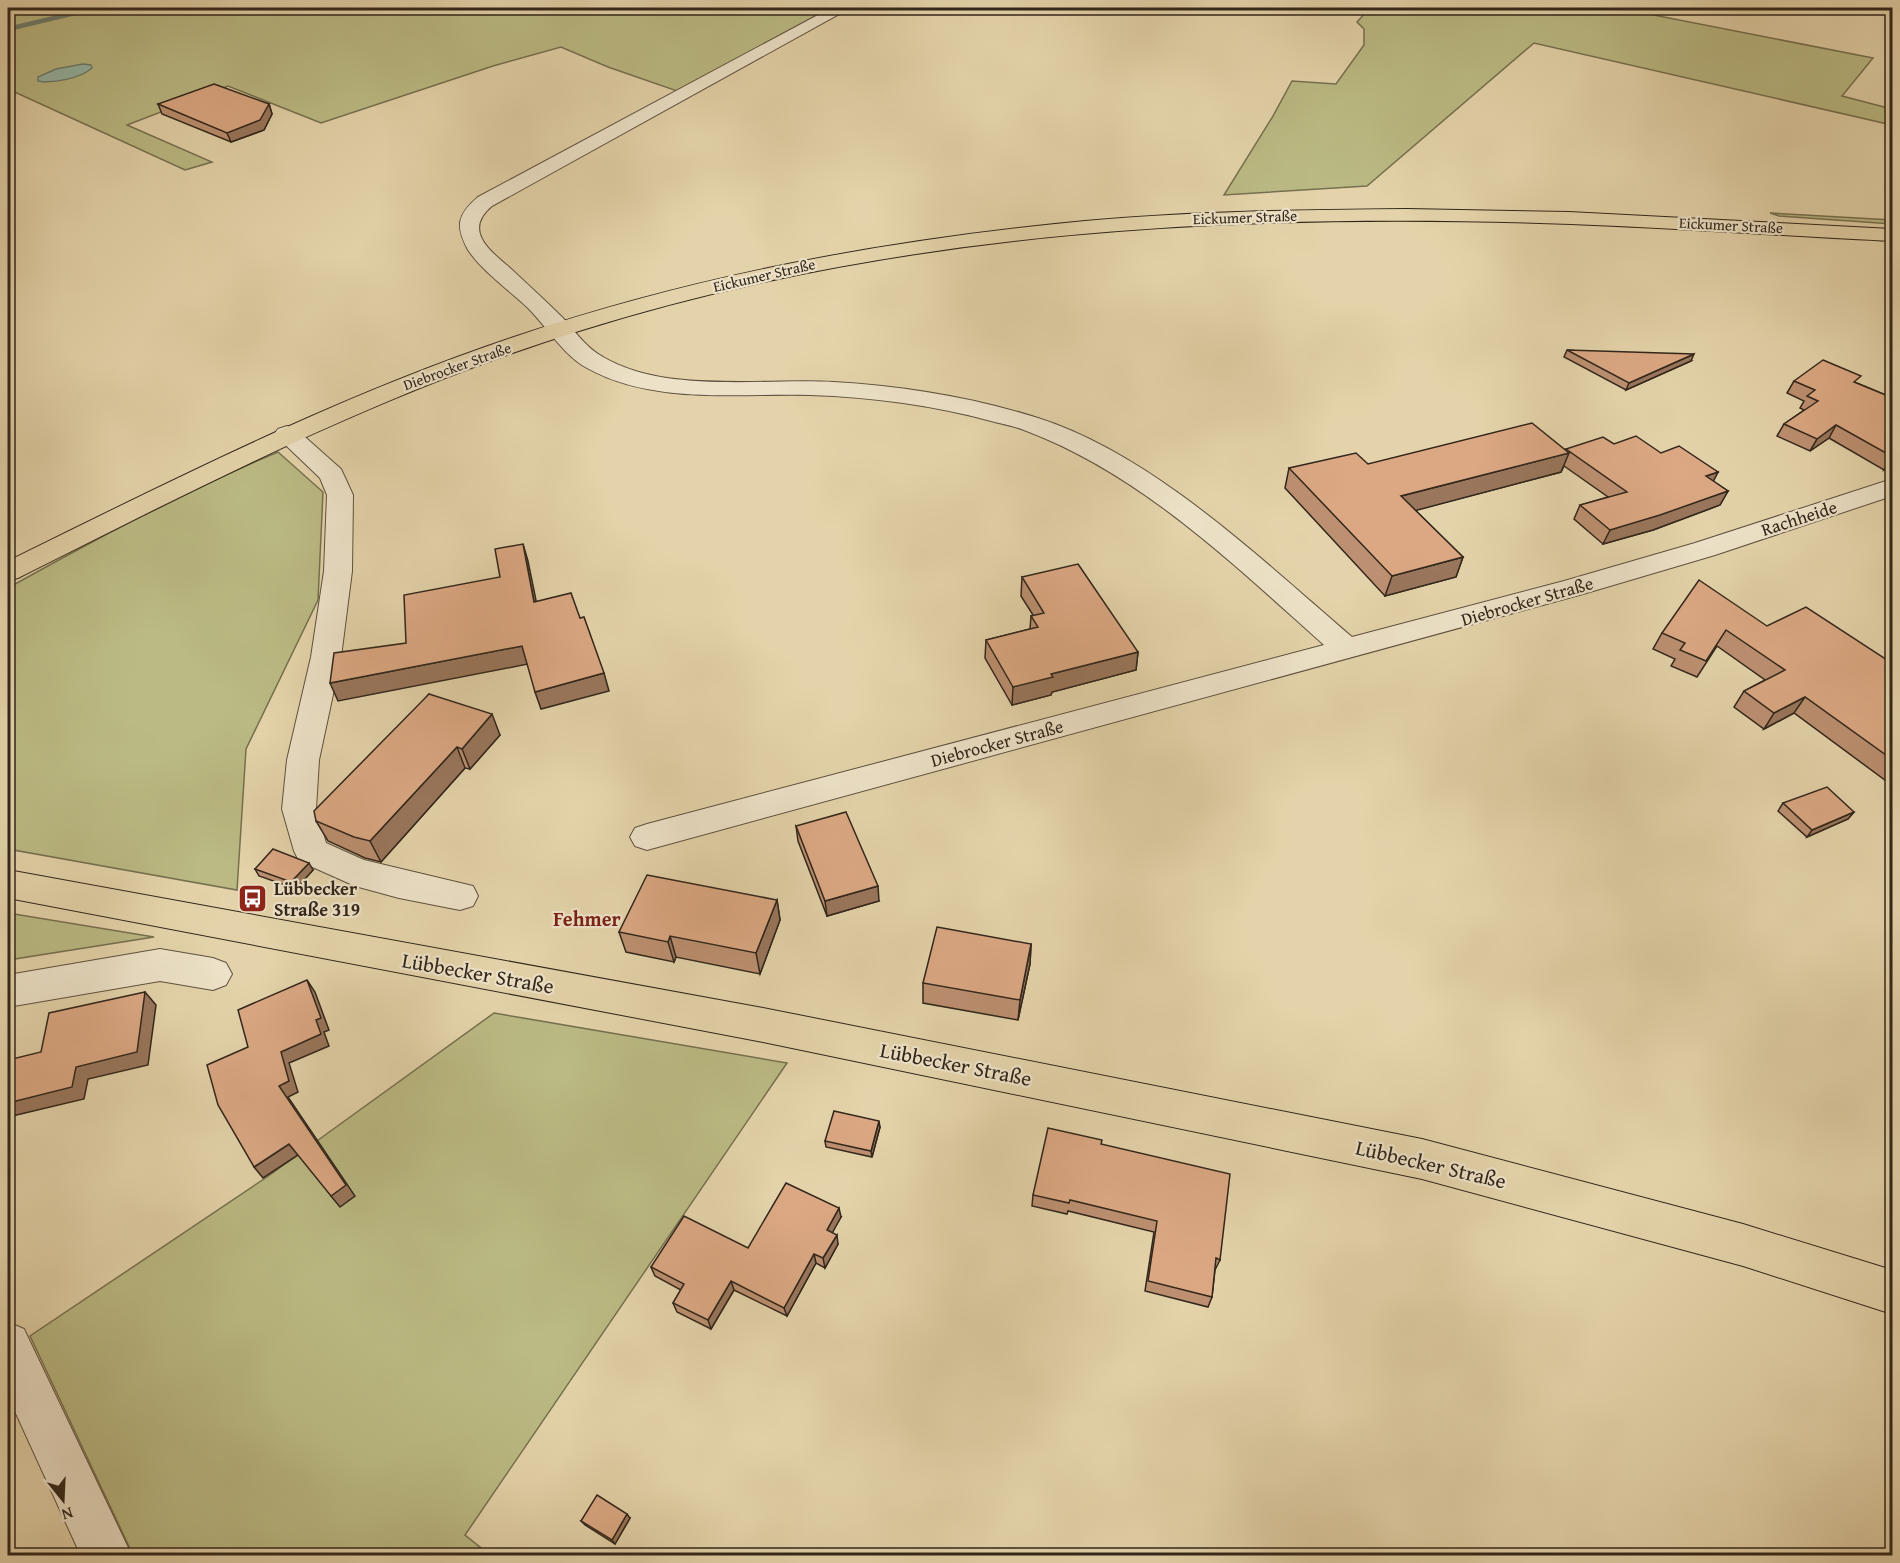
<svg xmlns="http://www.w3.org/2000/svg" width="1900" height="1563" viewBox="0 0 1900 1563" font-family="'Gentium Book Plus',serif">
	<rect width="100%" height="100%" fill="#e4d3aa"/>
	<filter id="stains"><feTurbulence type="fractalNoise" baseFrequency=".00333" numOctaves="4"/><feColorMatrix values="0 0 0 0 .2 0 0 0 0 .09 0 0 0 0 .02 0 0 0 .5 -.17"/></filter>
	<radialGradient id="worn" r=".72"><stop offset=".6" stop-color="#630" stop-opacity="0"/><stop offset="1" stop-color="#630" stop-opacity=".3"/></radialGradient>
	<!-- green -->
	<g fill="#bbba84" stroke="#767050" stroke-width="1.5">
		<path d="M8 8H832L677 91 608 67 561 47 493 66 321 123 228 86 127 125 212 162 185 170 8 89Z"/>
		<path d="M1370 8H1618L1873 58 1842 96 1892 109V125L1534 43 1367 186 1224 195 1273 116 1292 81 1336 84 1364 45V29L1357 22Z"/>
		<path d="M1770 213 1892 220V224L1779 216Z"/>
		<path d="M278 452 323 492 318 600 246 749 237 890 8 849V588C96 539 185 491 278 452Z"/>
		<path d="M8 913 154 937 8 960Z"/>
		<path d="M494 1013 787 1063 465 1535 490 1555H133L30 1336 267 1177Z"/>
	</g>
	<!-- water -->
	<path fill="#95b8a8" stroke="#6d7e70" stroke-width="1.5" d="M83 64 91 65 92 68C81 78 53 84 38 81V77L56 69Z"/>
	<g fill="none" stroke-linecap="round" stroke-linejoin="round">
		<!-- stream -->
		<path stroke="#6d7e70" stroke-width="4.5" d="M8 29 96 8"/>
		<defs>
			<g id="minor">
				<path d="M831 8H850L492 206C463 230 489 250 509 267 527 284 545 300 562 317 575 331 586 348 603 357 666 394 763 378 834 382 902 386 972 397 1038 418 1152 454 1262 560 1352 637L1564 581 1695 543 1892 479V496L1715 555 1583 594 647 850 635 846 630 837 635 828 647 824 1324 645C1232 563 1141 474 1024 430 1014 426 1002 424 991 421 932 405 871 397 810 395 738 393 653 405 587 368 563 355 547 327 528 308 509 290 483 272 468 250 455 226 457 215 478 197Z"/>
				<path d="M287 426 296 429 341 469 353 495 352 571 341 657 319 760 316 809 326 843 364 860 473 886 478 896 473 906 460 910 399 898 355 886 299 861 294 851 282 809 287 760 311 657 324 571 327 495 320 478 274 434 278 429Z"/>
				<path d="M160 949 213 958 226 963 232 974 226 985 213 990 160 981 8 1007V975Z"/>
				<path d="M8 1322 24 1329 132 1556H81L8 1396Z"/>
			</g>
			<g id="major">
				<path d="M1407 209 1569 212 1892 229V241C1785 236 1679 228 1571 224 1238 212 899 230 579 331 382 392 201 486 18 578L8 581V561C175 479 340 395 517 336 700 274 893 239 1085 221 1192 211 1300 210 1407 209Z"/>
				<path d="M8 870 763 1008 1422 1139 1743 1224 1892 1270V1314L1743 1266 1422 1179 763 1042 8 898Z"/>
			</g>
		</defs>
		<!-- minor casing -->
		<use href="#minor" stroke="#5e513f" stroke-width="2"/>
		<!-- major casing -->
		<use href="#major" stroke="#31261b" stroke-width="2"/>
		<!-- minor -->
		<use href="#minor" fill="#ede2c8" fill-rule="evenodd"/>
		<!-- major -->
		<use href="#major" fill="#e4d3aa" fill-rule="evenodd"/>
	</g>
	<!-- wall -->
	<g fill="#bc9071" stroke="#31261b" stroke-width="1.5">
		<path d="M158 104H269L272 114 264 130 231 142 162 114Z"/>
		<path d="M1567 350 1691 361 1626 390 1564 357Z"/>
		<path d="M1794 381 1857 383 1893 398V466L1884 470 1829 438 1810 451 1777 436 1784 424 1804 410 1800 408 1804 401 1787 393Z"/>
		<path d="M1614 444 1661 453 1718 472 1713 481 1728 491 1720 505 1653 530 1603 544 1574 519 1580 505 1608 497 1564 466 1561 472 1415 510 1463 557 1456 577 1385 596 1285 488 1289 468 1368 464 1566 450V449Z"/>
		<path d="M1022 577 1138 652 1136 670 1052 692 1051 695 1012 705 985 658 986 640 1030 629 1031 616 1033 615 1021 596Z"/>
		<path d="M1767 626 1890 662 1893 661V786L1794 713 1764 729 1734 707 1744 691 1765 680 1717 646 1697 677 1671 666 1675 659 1653 649 1662 633Z"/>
		<path d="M429 694 500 735 470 769 465 768 381 862 365 858 328 841 316 821Z"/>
		<path d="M1783 803 1854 812 1848 819 1807 837 1778 811Z"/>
		<path d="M796 826 879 901 827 916 798 841Z"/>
		<path d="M255 869 313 870 296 889 259 876Z"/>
		<path d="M777 900 780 920 760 974 676 957 674 962 626 952 619 932Z"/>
		<path d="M1031 944 1030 964 1018 1020 923 1003V983Z"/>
		<path d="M880 1127 872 1157 826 1147 825 1141Z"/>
		<path d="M1101 1144 1220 1260 1215 1270 1212 1297 1208 1307 1145 1291 1154 1232 1068 1211 1067 1214 1032 1206 1033 1195Z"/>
		<path d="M841 1217 832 1232 838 1244 825 1268 816 1263 787 1316 734 1290 711 1329 677 1312 673 1303 681 1290 655 1276 651 1267 748 1248Z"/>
		<path d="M630 1518 615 1544 585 1525 581 1521Z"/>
	</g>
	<!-- shaded-wall -->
	<g fill="#99765c" stroke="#31261b" stroke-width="1.5">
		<path d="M269 104 272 114 264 130 231 142 227 133Z"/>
		<path d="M1694 354 1691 361 1626 390 1629 383Z"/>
		<path d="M1836 425 1829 438 1810 451 1817 439Z"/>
		<path d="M1569 453 1561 472 1395 516 1401 496Z"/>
		<path d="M1892 457 1893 466 1884 470Z"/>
		<path d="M1718 472 1711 486 1706 476Z"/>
		<path d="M1728 491 1720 505 1653 530 1603 544 1610 530Z"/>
		<path d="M523 544 528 561 540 620 534 602Z"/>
		<path d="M1463 557 1456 577 1385 596 1392 576Z"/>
		<path d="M522 646 528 664 338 701 330 683Z"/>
		<path d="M1138 652 1136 670 1052 692 1051 695 1012 705 1013 687 1051 674Z"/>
		<path d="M604 673 609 691 541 709 535 692Z"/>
		<path d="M1805 697 1794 713 1764 729 1774 713Z"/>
		<path d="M492 714 500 735 470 769 462 749Z"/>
		<path d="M457 747 465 768 381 862 370 841Z"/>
		<path d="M1854 812 1848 819 1807 837 1812 830Z"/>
		<path d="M309 863 313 870 296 889 291 882Z"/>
		<path d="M878 886 879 901 827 916 825 901Z"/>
		<path d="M777 900 780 920 760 974 756 953Z"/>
		<path d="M670 936 676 957 674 962 668 942Z"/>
		<path d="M1031 944 1030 964 1018 1020 1020 1000Z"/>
		<path d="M307 980 315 992 329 1030 324 1032 329 1046 289 1063 298 1092 288 1097 355 1196 340 1207 331 1196 279 1086 281 1052 316 1020Z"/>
		<path d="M145 992 156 1005 148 1065 88 1079 84 1099 8 1117V1103Z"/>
		<path d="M879 1121 880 1127 872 1157 871 1151Z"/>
		<path d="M289 1144 298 1155 263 1178 254 1167Z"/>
		<path d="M839 1208 841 1217 829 1239 827 1230Z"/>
		<path d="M837 1235 838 1244 825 1268 823 1258Z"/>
		<path d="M814 1254 816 1263 787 1316 784 1308Z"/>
		<path d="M731 1281 734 1290 711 1329 708 1320Z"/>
		<path d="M627 1514 630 1518 615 1544 612 1540Z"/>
	</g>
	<!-- building -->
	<g fill="#dba883" stroke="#31261b" stroke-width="1.5">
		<path d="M214 84 269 104 260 120 227 133 158 104Z"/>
		<path d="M1567 350 1694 354 1629 383Z"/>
		<path d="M1823 360 1861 376 1854 382 1893 398V457L1836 425 1817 439 1784 424 1818 401 1807 396 1815 390 1794 381Z"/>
		<path d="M1532 423 1569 453 1401 496 1463 557 1392 576 1289 468 1356 453 1368 464Z"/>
		<path d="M1636 436 1661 453 1679 446 1718 472 1706 476 1728 491 1660 515 1610 530 1580 505 1627 492 1566 449 1603 437 1614 444Z"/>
		<path d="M523 544 534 602 571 593 580 618 584 617 604 673 535 692 522 646 330 683 334 653 406 643 404 595 500 577 495 549Z"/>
		<path d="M1078 564 1138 652 1051 674 1053 677 1013 687 986 640 1038 627 1031 616 1044 613 1022 577Z"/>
		<path d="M1699 580 1767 626 1806 607 1890 662 1893 661V760L1805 697 1774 713 1744 691 1785 670 1726 630 1706 661 1680 650 1685 643 1662 633Z"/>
		<path d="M429 694 492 714 462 749 457 747 370 841 354 837 316 821 314 811Z"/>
		<path d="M1827 787 1854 812 1812 830 1783 803Z"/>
		<path d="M846 812 878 886 825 901 796 826Z"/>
		<path d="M273 849 309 863 291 882 255 869Z"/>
		<path d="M647 875 777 900 756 953 670 936 668 942 619 932Z"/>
		<path d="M937 927 1031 944 1020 1000 923 983Z"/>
		<path d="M307 980 321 1018 316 1020 321 1034 281 1052 289 1081 279 1086 346 1185 331 1196 289 1144 254 1167 218 1105 207 1065 248 1047 238 1010Z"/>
		<path d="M145 992 137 1052 76 1067 72 1087 8 1103V1060L41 1052 49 1013Z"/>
		<path d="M834 1111 879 1121 871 1151 825 1141Z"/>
		<path d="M1048 1128 1102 1140 1101 1144 1230 1174 1220 1260 1216 1258 1212 1297 1148 1281 1157 1221 1070 1200 1069 1203 1033 1195Z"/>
		<path d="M786 1183 839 1208 827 1230 837 1235 823 1258 814 1254 784 1308 731 1281 708 1320 673 1303 684 1284 651 1267 684 1216 748 1248Z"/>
		<path d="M597 1495 627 1514 612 1540 581 1521Z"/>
	</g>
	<!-- icons -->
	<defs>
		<symbol id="bus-square" viewBox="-11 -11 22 22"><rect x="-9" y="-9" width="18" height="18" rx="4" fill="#8f2418" stroke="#ede2c8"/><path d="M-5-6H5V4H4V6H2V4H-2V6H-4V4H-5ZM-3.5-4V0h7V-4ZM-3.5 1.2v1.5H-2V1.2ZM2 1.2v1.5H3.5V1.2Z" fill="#fff"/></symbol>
	</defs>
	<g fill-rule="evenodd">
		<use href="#bus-square" x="236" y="882" width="33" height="33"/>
	</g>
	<g text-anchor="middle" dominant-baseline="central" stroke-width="4.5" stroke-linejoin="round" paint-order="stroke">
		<!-- far-street labels -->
		<g font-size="15" fill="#31261b" stroke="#ede2c8">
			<text transform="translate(1245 217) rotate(-2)">Eickumer Straße</text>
			<text transform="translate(1731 225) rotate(3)">Eickumer Straße</text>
			<text transform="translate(764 275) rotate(-13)">Eickumer Straße</text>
			<text transform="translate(457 366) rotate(-20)">Diebrocker Straße</text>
		</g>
		<!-- street labels -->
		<g font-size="18" fill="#31261b" stroke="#ede2c8">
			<text transform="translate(1799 518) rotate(-18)">Rachheide</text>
			<text transform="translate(1527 601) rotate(-16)">Diebrocker Straße</text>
			<text transform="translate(997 743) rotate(-15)">Diebrocker Straße</text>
		</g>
		<!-- poi labels -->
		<g font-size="18" font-weight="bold" fill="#31261b" stroke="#ede2c8" text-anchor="start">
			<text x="274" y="888">Lübbecker<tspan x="274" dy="21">Straße 319</tspan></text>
		</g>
		<!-- neighbourhood labels -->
		<g font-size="20" font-weight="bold" fill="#7a1f14" stroke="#ede2c8">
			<text x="587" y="918">Fehmer</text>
		</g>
		<!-- near-street labels -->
		<g font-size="21" fill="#31261b" stroke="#ede2c8">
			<text transform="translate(478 973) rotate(10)">Lübbecker Straße</text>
			<text transform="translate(956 1064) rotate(11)">Lübbecker Straße</text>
			<text transform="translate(1431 1164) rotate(13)">Lübbecker Straße</text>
		</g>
	</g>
	<!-- margin -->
	<rect width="1900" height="1563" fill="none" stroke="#e4d3aa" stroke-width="30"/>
	<rect x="9" y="9" width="1882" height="1545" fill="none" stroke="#31261b" stroke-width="3"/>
	<rect x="15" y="15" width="1870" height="1533" fill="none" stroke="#31261b" stroke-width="1.5"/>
	<!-- north arrow -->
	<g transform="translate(63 1500) rotate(162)" stroke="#ede2c8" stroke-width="4.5" paint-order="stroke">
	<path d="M0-4.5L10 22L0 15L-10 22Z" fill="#31261b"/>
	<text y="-9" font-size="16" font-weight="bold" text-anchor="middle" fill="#31261b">N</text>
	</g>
	<rect width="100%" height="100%" filter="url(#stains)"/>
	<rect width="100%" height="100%" fill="url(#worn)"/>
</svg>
